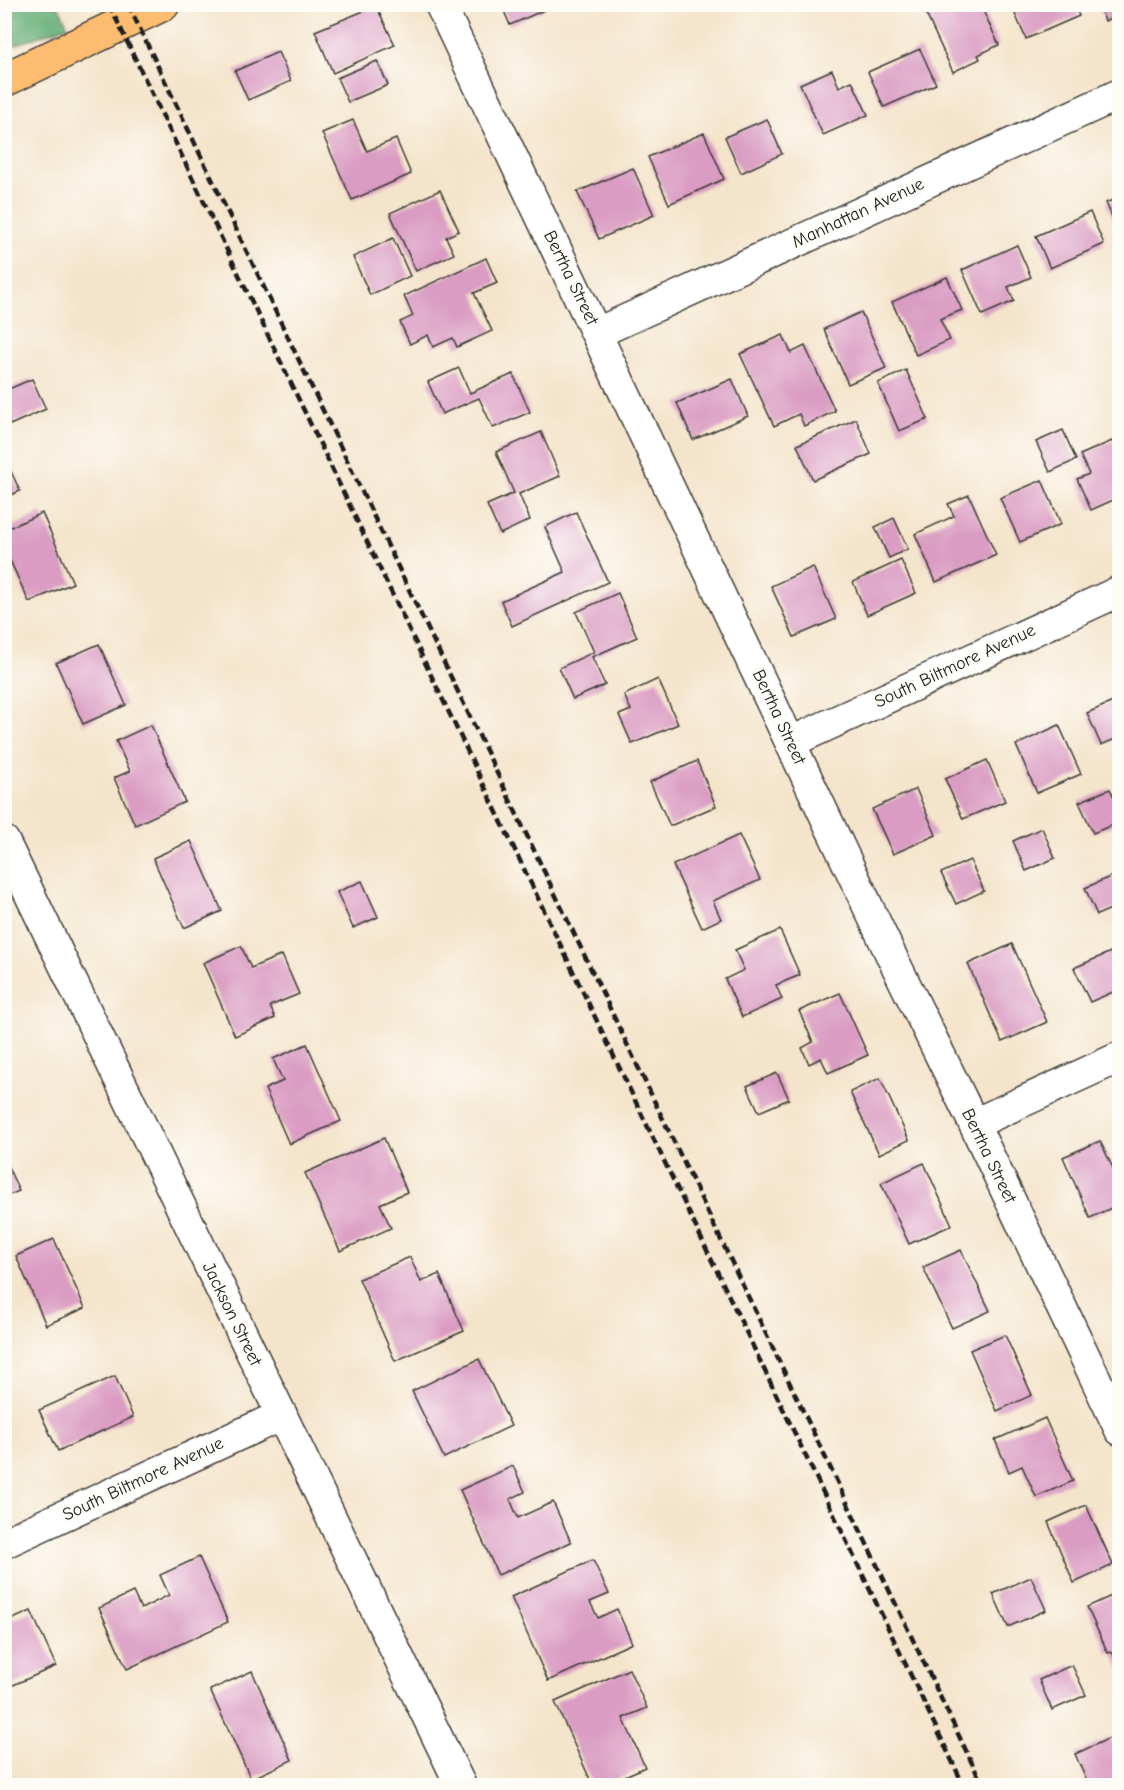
<svg xmlns="http://www.w3.org/2000/svg" width="1124" height="1790" viewBox="0 0 1124 1790" font-family="'Comic Neue',sans-serif">
	<rect width="100%" height="100%" fill="#fdfcf7"/>
	<filter id="ink" filterUnits="userSpaceOnUse"><feTurbulence type="fractalNoise" baseFrequency=".0167" numOctaves="2"/><feDisplacementMap in="SourceGraphic" scale="12" xChannelSelector="R" yChannelSelector="G"/><feConvolveMatrix kernelMatrix="1 2 1 2 8 2 1 2 1" color-interpolation-filters="sRGB"/></filter>
	<filter id="wash" filterUnits="userSpaceOnUse"><feTurbulence type="fractalNoise" baseFrequency=".008" numOctaves="4" result="noise"/><feDisplacementMap in="SourceGraphic" scale="24" xChannelSelector="R" yChannelSelector="G"/><feGaussianBlur stdDeviation="1.35" result="paint"/><feColorMatrix in="noise" values="0 0 0 0 0 0 0 0 0 0 0 0 0 0 0 0 0 1.4 0 .05"/><feComposite in="paint" operator="in"/></filter>
	<g filter="url(#wash)">
		<rect width="100%" height="100%" fill="#f4e4cb"/>
		<!-- forest -->
		<path fill="#66ae76" stroke="#416549" stroke-width="1.5" d="M5 4 58 5 68 26 6 48Z"/>
		<g id="blocks">
			<!-- building -->
			<g fill="#da9cc2">
				<path d="M501 4H542L544 10 510 25Z"/>
				<path d="M947 4H980L999 45 978 55 980 59 953 72 926 14Z"/>
				<path d="M1019 4H1074L1079 16 1026 39 1012 7Z"/>
				<path d="M1098 4H1120V14L1105 21Z"/>
				<path d="M376 6 395 45 333 73 315 31Z"/>
				<path d="M920 49 936 84 884 107 868 72Z"/>
				<path d="M278 52 291 81 248 100 235 71Z"/>
				<path d="M377 61 388 85 348 102 337 78Z"/>
				<path d="M832 70 839 87 852 81 868 115 823 135 800 84Z"/>
				<path d="M767 119 782 154 741 173 725 137Z"/>
				<path d="M353 120 367 151 396 139 411 174 352 200 322 133Z"/>
				<path d="M704 133 724 179 669 204 648 157Z"/>
				<path d="M633 168 654 215 599 239 577 192Z"/>
				<path d="M440 190 459 231 446 237 454 254 416 271 390 213Z"/>
				<path d="M1120 197V234L1106 203Z"/>
				<path d="M1090 212 1104 244 1050 268 1036 236Z"/>
				<path d="M393 238 410 276 370 295 353 257Z"/>
				<path d="M1017 245 1031 277 1008 287 1014 301 982 315 962 270Z"/>
				<path d="M486 258 497 283 474 293 492 331 457 347 453 338 433 347 428 335 410 344 400 322 413 316 404 296Z"/>
				<path d="M947 277 962 310 940 319 950 340 916 355 892 302Z"/>
				<path d="M861 312 886 368 848 384 824 329Z"/>
				<path d="M783 335 791 353 805 346 835 411 804 426 799 414 774 426 740 354Z"/>
				<path d="M459 368 470 393 513 374 530 412 493 428 479 398 442 414 428 382Z"/>
				<path d="M906 370 928 419 899 431 878 383Z"/>
				<path d="M32 379 46 409 10 425 4 413V391Z"/>
				<path d="M732 379 748 416 693 440 677 403Z"/>
				<path d="M856 419 871 454 813 480 797 445Z"/>
				<path d="M1063 430 1076 460 1050 472 1036 442Z"/>
				<path d="M541 432 560 476 519 494 530 520 500 534 487 505 514 493 496 452Z"/>
				<path d="M1112 441 1120 458V497L1091 510 1077 479 1089 474 1080 455Z"/>
				<path d="M4 456 20 491 4 498Z"/>
				<path d="M1042 480 1061 524 1020 542 1000 498Z"/>
				<path d="M969 495 996 555 936 582 915 534 954 516 948 504Z"/>
				<path d="M576 512 608 582 512 626 501 601 565 572 545 527Z"/>
				<path d="M42 513 73 583 29 602 4 547V530Z"/>
				<path d="M894 518 908 549 889 558 875 527Z"/>
				<path d="M901 560 916 593 867 615 853 582Z"/>
				<path d="M813 567 836 619 794 637 771 586Z"/>
				<path d="M618 593 637 637 592 657 605 685 573 699 559 668 594 652 576 612Z"/>
				<path d="M99 644 126 705 83 724 56 663Z"/>
				<path d="M658 679 678 724 632 744 619 715 631 710 624 695Z"/>
				<path d="M1120 699V737L1101 745 1087 713Z"/>
				<path d="M151 725 185 802 135 825 114 778 130 771 116 741Z"/>
				<path d="M1059 725 1081 774 1037 793 1016 745Z"/>
				<path d="M987 760 1005 801 963 819 945 779Z"/>
				<path d="M697 761 716 806 670 826 650 782Z"/>
				<path d="M916 789 936 835 893 854 872 809Z"/>
				<path d="M1110 789 1120 810V822L1093 833 1079 802Z"/>
				<path d="M1042 828 1055 858 1026 871 1013 841Z"/>
				<path d="M739 835 760 880 713 901 721 919 702 928 673 865Z"/>
				<path d="M191 841 222 911 184 928 153 858Z"/>
				<path d="M970 860 984 891 956 904 941 873Z"/>
				<path d="M1112 876 1120 892V905L1097 915 1085 888Z"/>
				<path d="M362 881 378 917 353 928 337 892Z"/>
				<path d="M780 930 800 975 776 985 782 999 742 1017 725 979 744 970 735 950Z"/>
				<path d="M1012 944 1047 1022 1002 1042 968 964Z"/>
				<path d="M241 946 251 968 282 955 299 994 270 1006 275 1018 235 1036 203 963Z"/>
				<path d="M1120 948V989L1090 1002 1074 968Z"/>
				<path d="M840 993 868 1055 828 1073 821 1058 809 1064 802 1048 813 1042 799 1011Z"/>
				<path d="M307 1044 341 1121 289 1144 265 1089 283 1081 273 1059Z"/>
				<path d="M777 1073 789 1099 759 1112 747 1086Z"/>
				<path d="M880 1078 909 1140 879 1154 850 1092Z"/>
				<path d="M384 1138 407 1192 380 1204 391 1228 340 1251 305 1173Z"/>
				<path d="M1100 1141 1120 1183V1204L1090 1218 1063 1157Z"/>
				<path d="M4 1158 19 1191 4 1197Z"/>
				<path d="M924 1163 952 1225 909 1244 881 1183Z"/>
				<path d="M54 1239 85 1308 46 1325 16 1256Z"/>
				<path d="M961 1250 990 1311 952 1328 923 1267Z"/>
				<path d="M410 1257 421 1282 439 1274 464 1331 395 1361 359 1279Z"/>
				<path d="M1005 1335 1032 1395 997 1411 970 1350Z"/>
				<path d="M479 1359 511 1426 444 1458 412 1391Z"/>
				<path d="M115 1376 133 1417 58 1451 39 1410Z"/>
				<path d="M1045 1418 1073 1481 1036 1497 1022 1466 1009 1472 995 1440Z"/>
				<path d="M513 1466 525 1492 510 1499 518 1518 553 1502 571 1542 498 1575 460 1490Z"/>
				<path d="M1086 1505 1113 1565 1074 1583 1048 1522Z"/>
				<path d="M199 1557 228 1622 127 1669 99 1608 133 1592 141 1609 169 1595 160 1575Z"/>
				<path d="M593 1560 609 1594 590 1602 598 1618 617 1609 632 1643 548 1681 511 1597Z"/>
				<path d="M1031 1577 1046 1610 1008 1627 993 1594Z"/>
				<path d="M1120 1592V1669L1112 1652 1108 1653 1087 1607Z"/>
				<path d="M31 1611 56 1666 4 1689V1623Z"/>
				<path d="M1072 1665 1086 1695 1052 1710 1039 1680Z"/>
				<path d="M629 1669 647 1708 623 1718 645 1767 603 1786H593L555 1702Z"/>
				<path d="M252 1671 292 1760 251 1779 210 1690Z"/>
				<path d="M1110 1738 1120 1759V1782L1112 1786H1089L1075 1754Z"/>
			</g>
		</g>
	</g>
	<g filter="url(#ink)">
		<use href="#blocks" fill-opacity="0" stroke="#3c3a36" stroke-width="1.5"/>
		<g fill="none" stroke-linecap="round" stroke-linejoin="round">
			<defs>
				<g id="minor">
					<path d="M440 4 890 953 974 1124 1120 1430"/>
					<path d="M597 333 1120 94"/>
					<path d="M791 742 1120 591"/>
					<path d="M4 841 461 1786"/>
					<path d="M974 1124 1120 1057"/>
					<path d="M4 1543 282 1415"/>
				</g>
				<path id="major" d="M4 80 163 4"/>
			</defs>
			<!-- minor casing -->
			<use href="#minor" stroke="#3c3a36" stroke-width="33"/>
			<!-- major casing -->
			<use href="#major" stroke="#3c3a36" stroke-width="36"/>
			<!-- minor -->
			<use href="#minor" stroke="#fff" stroke-width="30"/>
			<!-- major -->
			<use href="#major" stroke="#fcbd6f" stroke-width="33"/>
			<!-- rail -->
			<g stroke="#1c1c1c" stroke-width="4.5" stroke-dasharray="9 4.5" stroke-linecap="butt">
				<path d="M109 4 964 1786"/>
				<path d="M128 4 983 1786"/>
			</g>
		</g>
	</g>
	<g text-anchor="middle" dominant-baseline="central" stroke-width="6" stroke-linejoin="round" paint-order="stroke">
		<!-- street labels -->
		<g font-size="18" fill="#1c1c1c" stroke="#fdfcf7">
			<text transform="translate(858 213) rotate(-25)">Manhattan Avenue</text>
			<text transform="translate(571 278) rotate(64)">Bertha Street</text>
			<text transform="translate(955 666) rotate(-25)">South Biltmore Avenue</text>
			<text transform="translate(779 717) rotate(65)">Bertha Street</text>
			<text transform="translate(989 1156) rotate(64)">Bertha Street</text>
			<text transform="translate(232 1314) rotate(64)">Jackson Street</text>
			<text transform="translate(143 1479) rotate(-25)">South Biltmore Avenue</text>
		</g>
	</g>
	<!-- margin -->
	<rect width="1124" height="1790" fill="none" stroke="#fdfcf7" stroke-width="24"/>
</svg>
